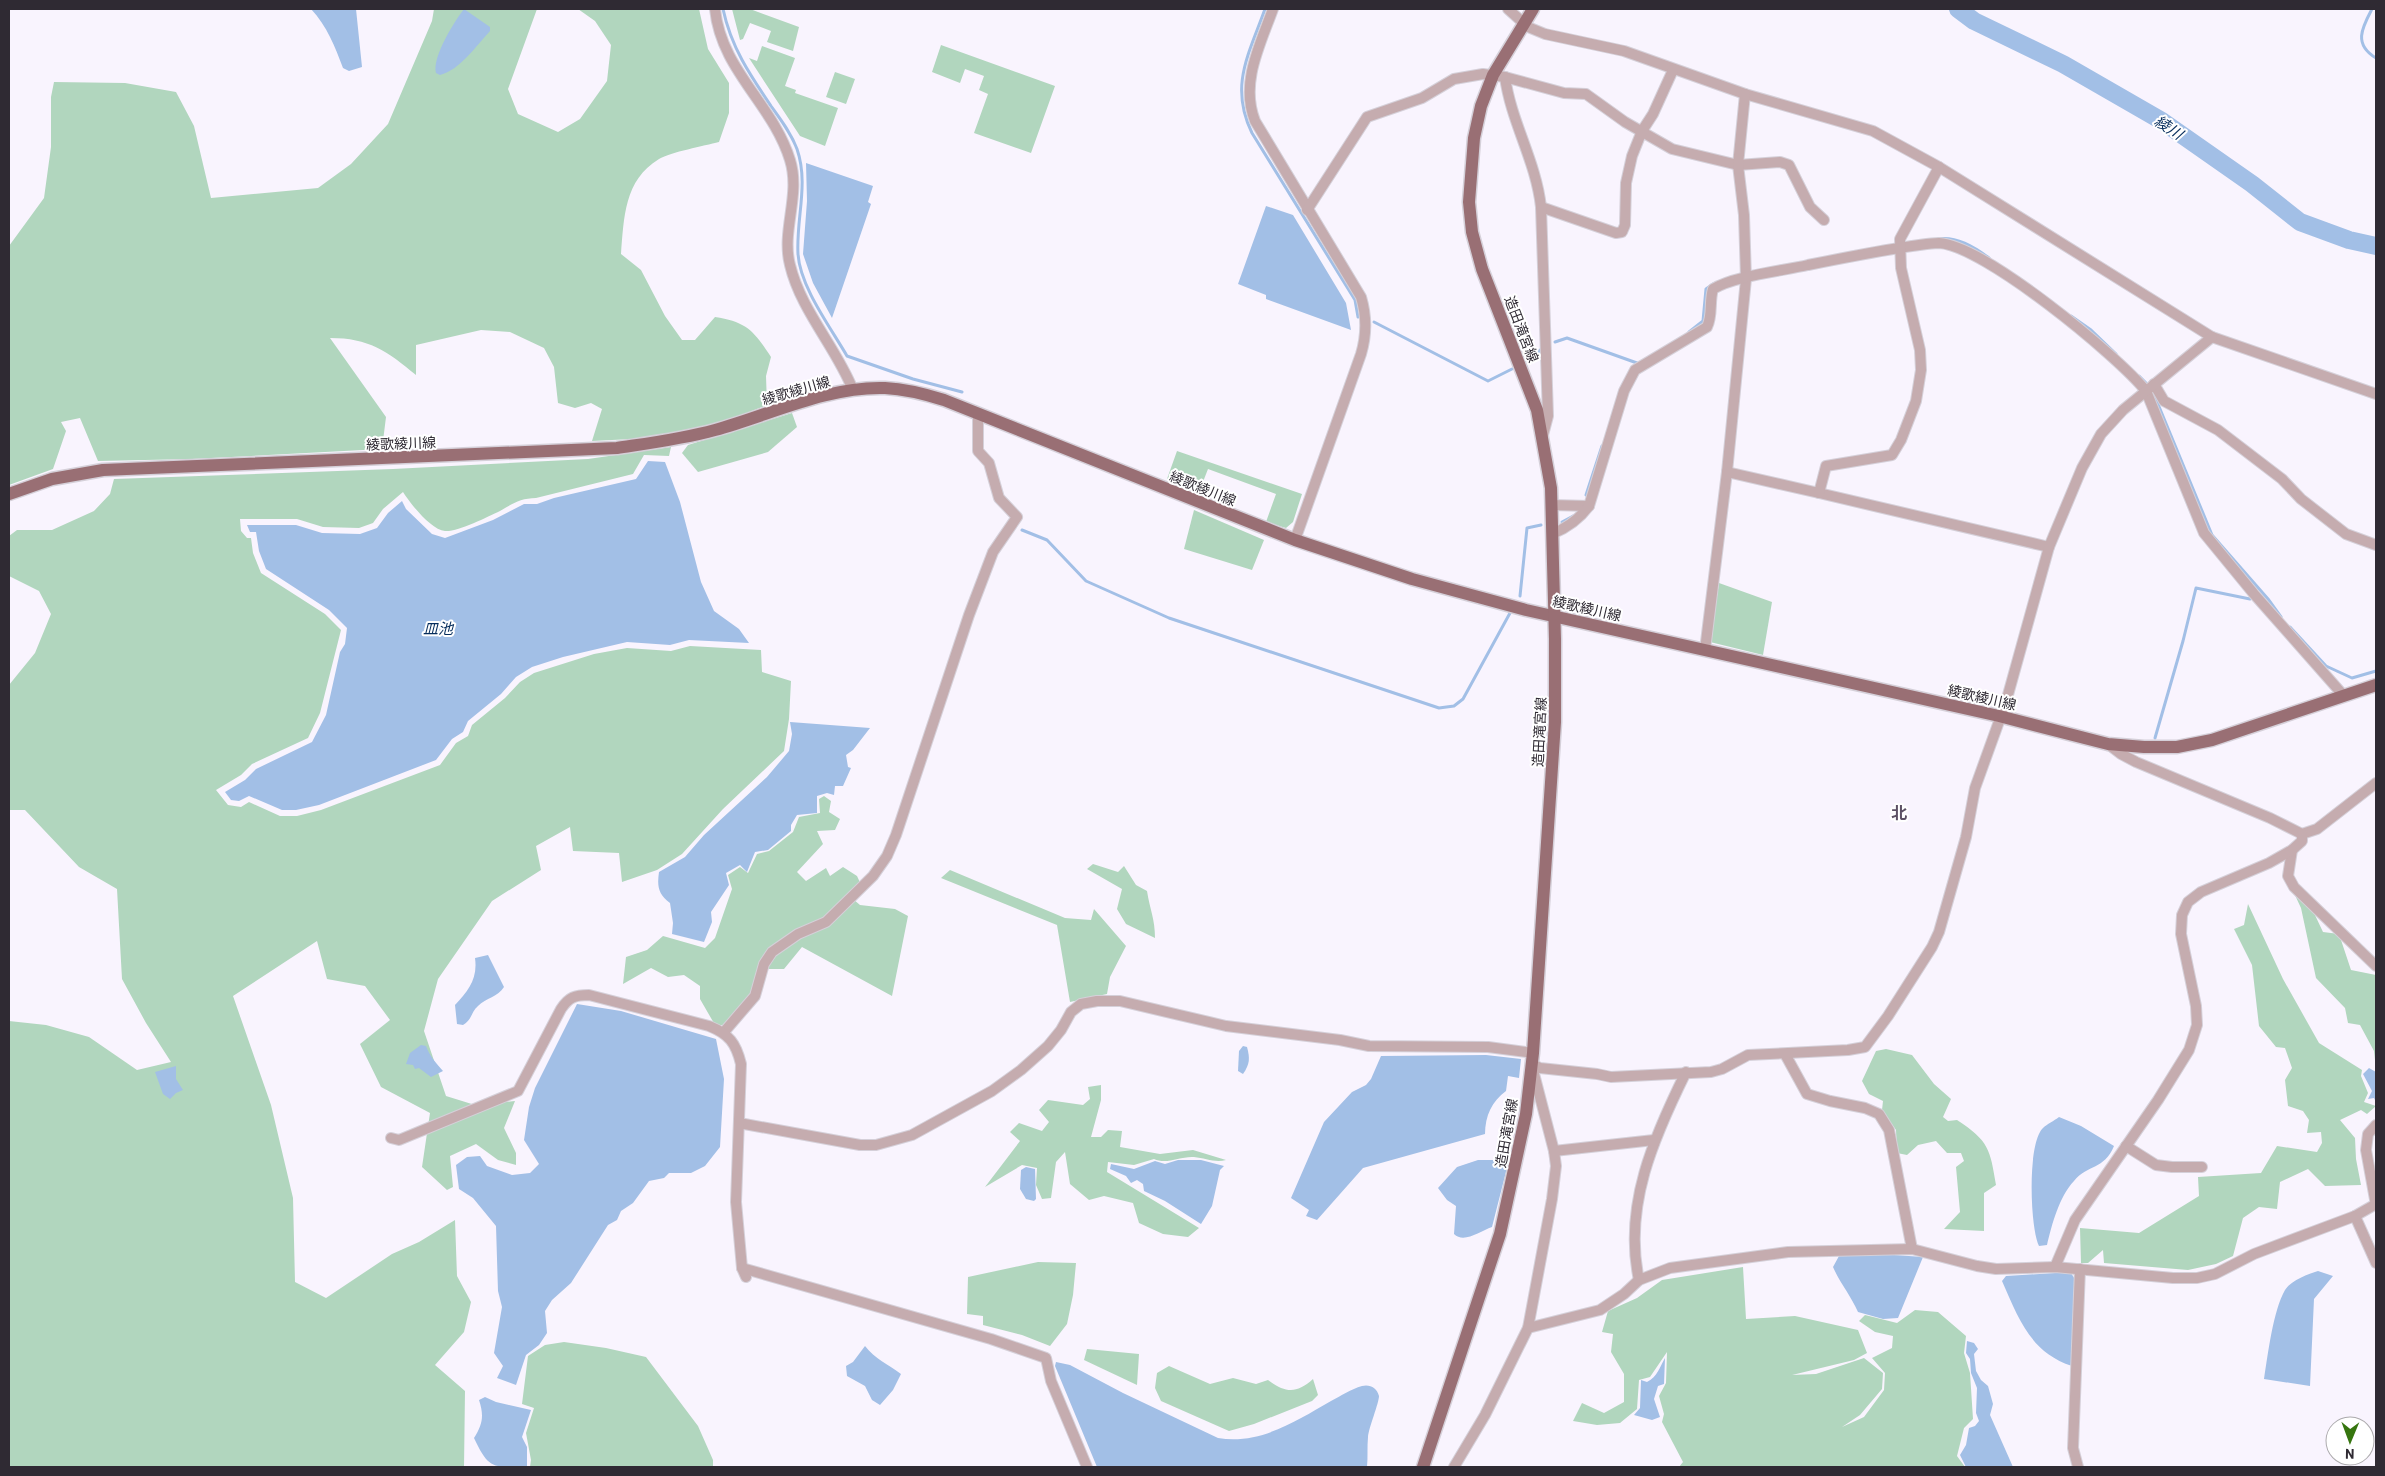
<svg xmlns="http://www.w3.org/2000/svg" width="2385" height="1476" viewBox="0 0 2385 1476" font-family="Barlow,'Noto Sans JP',sans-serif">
	<rect width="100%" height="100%" fill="#f9f4fe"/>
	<!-- green -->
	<g fill="#b1d6be">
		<path d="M434 9H537L508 89 518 114 558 132 580 119 607 81 611 45 595 21 578 9H699L708 49 729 83V113L719 142C704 146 671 152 659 159 624 180 624 218 621 254L641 270 665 316 682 340H695L715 317C747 322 754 331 771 357L766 376 767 405 726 421 652 438 592 441 602 409 591 403 575 408 558 403 554 367 544 348 510 332 481 330 416 345V375C387 351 369 338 330 338L386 417 382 449 192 459 98 461 80 418 61 422 66 431 53 469 9 485V246L44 198 51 147V97L54 82 125 83 176 92 194 126 211 198 318 188 351 164 388 124 432 21Z"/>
		<path d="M732 9H750L799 27 793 51 767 42 771 31 750 23 743 39 740 40Z"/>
		<path d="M941 45 1055 86 1031 153 974 133 988 94 979 90 984 76 965 69 960 83 932 72Z"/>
		<path d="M762 46 795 58 785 86 796 90 795 93 838 108 825 146 800 136 749 58 757 61Z"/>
		<path d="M835 72 855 79 846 104 826 97Z"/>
		<path d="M792 413 797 427 768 452 698 472 682 453 688 445Z"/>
		<path d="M671 447 669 456 644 455 633 474 536 498C521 498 512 504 500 511 487 517 458 532 445 531 431 530 410 503 403 492L383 509 373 523 359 528 323 527 297 519H240L241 531 247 538H251L253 553 261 573 325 614 341 630 320 713 308 738 252 764 241 775 216 790 228 805 241 807 249 802 280 816H297L321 810 440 765 456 743 468 736 472 725 505 698 520 682 534 673 594 654 627 648 671 651 690 646 761 650 762 672 791 681 789 719 784 751 723 809 682 854 657 870 622 882 619 853 573 851 570 827 536 846 541 870 492 901 438 979 424 1031 446 1096 475 1105 515 1101 504 1128 516 1153V1165L498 1160 476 1144 450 1156 453 1187 447 1190 422 1167 430 1113 381 1087 360 1044 390 1020 365 986 327 979 317 941 233 996 271 1105 293 1198 295 1282 326 1298 392 1254 419 1242 455 1220 457 1276 471 1302 464 1332 435 1365 465 1391 464 1467H9V1021L46 1025 89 1037 137 1070 171 1062 146 1023 122 979 117 889 79 867 25 810H9V685L35 653 51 614 39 591 9 576V536L17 530H52L94 511 110 494 114 479 393 469 588 459Z"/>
		<path d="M1177 451 1302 494 1293 522 1286 528 1266 522 1276 494 1208 469 1199 492 1167 479Z"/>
		<path d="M1194 510 1264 540 1252 570 1184 549Z"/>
		<path d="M1719 583 1772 602 1763 655 1710 642Z"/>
		<path d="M824 796 831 801 829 812 840 819 835 830 817 831 823 844 797 872 806 881 826 868 830 876 843 867 857 876 863 889 853 899 860 905 895 909 908 916 892 996 802 947 784 969H761L752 996 727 1025H715L700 999V986L684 975 668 977 651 968 623 984 626 957 647 950 663 936 705 948 715 938 732 889 728 875 740 867 748 873 757 854 769 851 793 832 799 817 820 813 819 799Z"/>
		<path d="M1093 864 1118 872 1124 866 1136 885 1147 891C1150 910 1155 919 1155 938L1126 924 1117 909 1122 889 1087 869Z"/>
		<path d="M950 870 1065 918 1091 920 1094 909 1126 946 1110 977 1107 994 1070 1002 1057 925 941 878Z"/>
		<path d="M2294 893 2314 913 2323 932 2339 934 2351 970 2376 975V1069L2374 1051 2360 1025 2348 1023 2345 1008 2316 978 2301 908Z"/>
		<path d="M2248 904 2283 979 2319 1043 2362 1070 2361 1076 2368 1093 2364 1102 2376 1106 2367 1114 2361 1110 2340 1120 2355 1138 2356 1159 2361 1185 2325 1186 2308 1169 2280 1182 2277 1209 2259 1207 2243 1218 2233 1256 2216 1264 2188 1270 2104 1263 2103 1250 2088 1263H2081L2080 1228 2139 1233 2199 1196 2198 1177 2261 1173 2277 1146 2317 1152 2322 1143 2321 1132 2307 1133 2309 1120 2303 1111 2288 1106 2285 1080 2292 1068 2285 1048 2276 1047 2259 1026 2252 965 2234 929 2244 925Z"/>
		<path d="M1886 1049 1912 1055 1934 1084 1951 1099 1943 1117 1948 1121 1957 1120C1989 1141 1990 1149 1996 1185L1984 1193V1231L1944 1229 1960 1212 1956 1167 1964 1161 1961 1153H1947L1936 1141 1918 1145 1907 1155 1897 1153 1896 1130 1882 1110 1883 1101 1869 1094 1862 1081 1876 1051Z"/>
		<path d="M1101 1085V1100L1091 1137H1101L1108 1130 1122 1131 1120 1147 1160 1154 1193 1150 1226 1160C1215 1163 1205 1158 1194 1157 1180 1156 1167 1165 1154 1159L1134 1165 1108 1162 1107 1172 1199 1228 1188 1237 1163 1234 1139 1223 1133 1203 1104 1196 1089 1200 1070 1184 1065 1152 1056 1162 1051 1198 1042 1199 1036 1185 1037 1168 1022 1165 985 1187 1020 1141 1010 1132 1019 1123 1042 1131 1049 1122 1039 1110 1048 1100 1083 1105 1090 1099 1088 1087Z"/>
		<path d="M1038 1262 1076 1263 1073 1295 1067 1324 1050 1346 1022 1335 983 1325V1316L967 1314 968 1277Z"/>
		<path d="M1743 1267 1746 1319 1795 1316 1858 1330 1867 1353 1854 1360 1792 1375 1816 1374 1864 1358 1883 1373 1882 1389 1860 1415 1842 1427 1864 1417 1884 1390 1885 1373 1872 1358 1892 1348 1893 1336 1875 1332 1859 1321 1865 1315 1897 1323 1915 1310 1938 1312 1966 1336 1964 1353 1970 1373 1973 1419 1964 1428 1957 1456 1965 1467H1679L1683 1462 1662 1422 1664 1414 1659 1396 1666 1383 1667 1352 1650 1377 1639 1380 1637 1409 1620 1423 1597 1425 1573 1421 1582 1403 1604 1413 1624 1402V1374L1611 1352 1613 1334 1602 1332 1608 1311 1637 1298 1662 1280Z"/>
		<path d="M564 1342 606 1348 646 1357 698 1426 713 1460V1467H530L531 1460 526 1433 534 1408 522 1404 528 1356 545 1345Z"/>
		<path d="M1087 1349 1139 1354 1137 1385 1084 1360Z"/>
		<path d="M1169 1366 1210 1384 1233 1378 1256 1384 1268 1380C1286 1393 1296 1394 1313 1379L1318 1395 1312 1401 1254 1424 1229 1431 1161 1401 1155 1388 1157 1373Z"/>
	</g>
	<!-- water -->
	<g fill="#a2bfe6">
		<path d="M311 9H356L362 67 349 71 343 68C335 47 327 26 311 9Z"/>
		<path d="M464 9 490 27V31C476 46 460 70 440 75L436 73C432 57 454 22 464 9Z"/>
		<path d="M806 163 873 186 868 202 871 204 832 318 813 283 803 254 807 201Z"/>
		<path d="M1266 206 1293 215 1346 303 1351 330 1266 299V295L1238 284Z"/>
		<path d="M648 461 665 462 680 502 701 582 714 611 739 629 749 643 689 640 670 645 627 642 563 657 532 667 516 677 501 694 468 721 463 732 452 739 436 760 319 805 296 810H282L249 796 239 801 231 800 225 792 245 780 256 769 312 742 326 715 340 652 345 644 347 628 329 610 266 569 259 551 256 532H250L247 525H296L322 533 360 534 377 528 388 513 402 501 406 509 432 534 445 538 493 520 524 504H537L554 498 636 479Z"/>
		<path d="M790 722 870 728 853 750 846 755 848 767 851 768 843 786H835L834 795 827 793 817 796V813L797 815 791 825V831L768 850 755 852 747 872 740 865 726 873 729 885 711 912 712 922 704 942 672 934 673 923 670 903C658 894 657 886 659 872L685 857 704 835 767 777 789 751 792 734Z"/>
		<path d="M488 955 504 987C498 997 486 998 478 1006 471 1012 472 1020 463 1025L457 1024 455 1005C468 991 478 979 475 958Z"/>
		<path d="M577 1004 621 1011 716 1039 724 1079 720 1147 705 1166 691 1173H669L664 1178 649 1181 633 1203 621 1211 617 1220 608 1225 571 1283 552 1300 545 1311 547 1333 539 1345 526 1355 516 1385 497 1378 503 1366 494 1353 502 1307 498 1291 496 1226 473 1198 459 1189 456 1165 467 1157 480 1156 487 1166 512 1175 530 1173 539 1164 524 1140 529 1107 535 1088Z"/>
		<path d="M421 1045 426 1046C429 1055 436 1063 443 1071L431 1077 419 1068 415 1069 413 1065 406 1064 410 1053Z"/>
		<path d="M1243 1046 1247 1047C1250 1058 1250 1064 1243 1074L1238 1071 1239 1051Z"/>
		<path d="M1486 1055 1521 1059 1519 1078 1508 1076 1506 1091C1492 1101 1485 1116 1485 1134L1363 1168 1317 1220 1306 1216 1309 1210 1291 1198 1324 1122 1352 1092 1366 1085 1371 1079 1381 1056Z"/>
		<path d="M176 1066V1079L183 1090 176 1093 170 1099 163 1094 155 1072Z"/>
		<path d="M2369 1068 2376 1072V1102L2374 1098 2368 1099 2372 1091 2363 1074Z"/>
		<path d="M2059 1117 2081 1126 2114 1146C2104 1170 2088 1164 2074 1181 2059 1197 2052 1224 2047 1245L2039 1246C2030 1228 2027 1143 2043 1128 2047 1124 2054 1121 2059 1117Z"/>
		<path d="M1178 1160H1201L1224 1166 1220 1170 1212 1206 1201 1224 1165 1201 1144 1191 1143 1184 1137 1180 1131 1183 1126 1176 1110 1169 1111 1164 1134 1169 1155 1161 1165 1164Z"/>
		<path d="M1478 1160H1509L1492 1227C1480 1231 1464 1244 1454 1234L1456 1206 1447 1200 1438 1188 1457 1167Z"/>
		<path d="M1026 1167 1035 1169 1036 1199 1034 1201 1026 1199 1020 1189 1021 1170Z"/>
		<path d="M1880 1254 1923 1257 1898 1318 1883 1319 1858 1312C1851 1296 1840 1283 1833 1267L1839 1256Z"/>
		<path d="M2318 1271 2333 1276 2314 1299 2310 1386 2264 1379C2268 1354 2273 1311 2285 1290 2290 1281 2308 1274 2318 1271Z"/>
		<path d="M2055 1273H2071L2076 1281 2072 1366C2030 1352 2019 1319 2002 1281L2006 1276Z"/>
		<path d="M1967 1341 1974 1343 1978 1349 1974 1354 1976 1371 1981 1380 1988 1386 1993 1404 1990 1415 2013 1467H1966L1960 1455 1966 1445 1969 1428 1975 1426 1979 1421 1976 1413 1977 1388 1971 1373 1970 1359 1966 1353Z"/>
		<path d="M865 1346C875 1359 888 1364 901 1374L893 1390 880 1405 872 1400 865 1386 847 1376 846 1366 853 1362Z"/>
		<path d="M1665 1358 1664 1384 1658 1386 1654 1399 1660 1417 1652 1420 1634 1415 1640 1408 1641 1380 1647 1382C1658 1376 1659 1368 1665 1358Z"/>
		<path d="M1056 1362 1070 1365 1123 1393 1218 1438C1260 1445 1296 1421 1331 1401 1341 1396 1351 1389 1362 1386 1370 1384 1377 1388 1379 1396 1379 1403 1369 1427 1368 1437 1367 1447 1368 1457 1367 1467H1097L1055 1366Z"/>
		<path d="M485 1397 496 1402 531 1410 522 1437 527 1447V1467C493 1467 489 1470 474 1438 483 1424 484 1415 479 1400Z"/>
	</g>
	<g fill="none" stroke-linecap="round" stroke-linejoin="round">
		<!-- stream -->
		<g stroke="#a2bfe6" stroke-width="3">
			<path d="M723 9C731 47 750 75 771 106 781 120 791 133 797 149 809 184 796 218 798 254 800 287 831 328 847 356L913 379 962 392"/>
			<path d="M1265 9C1249 54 1229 86 1252 133L1355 300 1358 317"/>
			<path d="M2372 9C2362 28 2353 44 2376 58"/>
			<path d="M1938 239C1956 236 1974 247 1989 258"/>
			<path d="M2071 316 2091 330 2116 354"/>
			<path d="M1374 322 1488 381 1512 369"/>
			<path d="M1689 332 1703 321 1706 289 1713 284"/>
			<path d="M1555 342 1567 338 1637 363"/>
			<path d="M1527 360 1543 348"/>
			<path d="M2139 376 2146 383"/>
			<path d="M2153 392 2212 535 2268 599 2281 617"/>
			<path d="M1586 495 1602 446"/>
			<path d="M1562 522 1575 515"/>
			<path d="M1022 530 1047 540 1086 581 1169 618 1439 708 1454 706 1463 699 1510 613"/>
			<path d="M1520 596 1527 528 1541 525"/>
			<path d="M2290 627 2326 666 2352 678 2376 671"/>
			<path d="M2155 738 2183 641 2196 588 2250 599"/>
		</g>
		<!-- river -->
		<path stroke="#a2bfe6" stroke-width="18" d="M1958 9 1974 21 2063 64 2162 121 2252 184 2300 222 2349 240 2376 246"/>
		<defs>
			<g id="minor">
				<path d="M715 9C721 70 773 104 790 160 801 195 781 231 790 265 801 311 836 347 853 390"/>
				<path d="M1273 9C1260 45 1240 83 1255 121L1361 297C1367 317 1367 334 1361 354L1295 540"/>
				<path d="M1508 9 1528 27 1545 34 1624 51 1745 94 1873 131 1939 167 2212 337 2376 394"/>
				<path d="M1505 77 1564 93 1586 94 1625 122 1672 149 1738 165 1780 162 1789 165 1810 207 1824 220"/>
				<path d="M1541 207 1616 233 1622 232 1625 225 1626 183 1632 156 1642 131 1653 114 1673 70"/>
				<path d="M1307 210 1367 117 1422 98 1454 79 1483 74 1505 77C1511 122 1536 161 1541 207L1548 416 1543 435"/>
				<path d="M2154 384 2164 401 2218 430 2282 479 2301 499 2346 534 2376 545"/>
				<path d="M1727 472 1746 279 1744 215 1738 165 1745 94"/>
				<path d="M1819 493 2049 547"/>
				<path d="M1551 505 1589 506"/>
				<path d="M1552 534C1567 528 1580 518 1589 506L1624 391 1635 370 1707 327C1713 315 1709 302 1713 289 1734 276 1782 271 1808 265 1843 258 1878 251 1912 246 1921 245 1930 243 1939 243 1983 245 2117 355 2146 391L2204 533 2254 594 2344 696"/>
				<path d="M1705 650 1727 472 1819 493 1826 466 1892 455 1901 440 1916 401 1921 370 1920 350 1901 268 1900 239 1939 167"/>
				<path d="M2108 744 2121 754 2136 762 2270 818 2302 834 2317 829 2376 783"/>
				<path d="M2292 850 2288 876 2294 887 2376 966"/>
				<path d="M724 1032 755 996 764 964 772 952 798 934 826 922 873 876 887 856 896 835 969 615 993 552 1017 517 999 498 989 463 978 451V414"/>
				<path d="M1785 1054 1807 1094 1830 1101 1865 1108 1879 1114 1889 1130 1912 1249"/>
				<path d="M1532 1064 1540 1068 1597 1074 1611 1077 1711 1072 1722 1069 1748 1055 1848 1050 1865 1047 1888 1016 1932 947 1939 932 1966 837 1975 788 2006 702 2049 547 2082 468 2101 434 2123 410 2212 337"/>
				<path d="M739 1123 860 1145H876L912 1135 992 1091 1021 1070 1048 1046 1061 1030 1071 1012 1081 1004 1097 1001H1120L1226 1026 1340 1040 1369 1046 1488 1047 1533 1053"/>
				<path d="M391 1138 399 1140 518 1091 561 1009C569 997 575 995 589 995L709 1026C729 1034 736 1043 741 1064L736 1202 742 1268 746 1277"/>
				<path d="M2126 1146 2156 1165 2172 1167H2202"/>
				<path d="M1554 1151 1654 1140"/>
				<path d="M2376 1205 2366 1150 2368 1134 2376 1125"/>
				<path d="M2355 1216 2376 1263"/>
				<path d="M2055 1267 2075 1220 2158 1100 2189 1050 2197 1025 2196 1006 2181 934 2182 915 2188 902 2201 892 2269 863 2292 850 2302 841V834"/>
				<path d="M742 1268 991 1339 1046 1358 1051 1381 1087 1467"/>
				<path d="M1639 1280C1623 1206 1654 1137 1686 1072"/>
				<path d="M1528 1328 1600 1310 1624 1294 1639 1280 1670 1268 1788 1252 1912 1249 1977 1266 1996 1269 2055 1267 2173 1278H2197L2215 1274 2254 1254 2355 1216 2376 1204"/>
				<path d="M1454 1467 1485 1415 1528 1328 1552 1199 1556 1166 1554 1151 1533 1070"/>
				<path d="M2078 1467 2073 1448 2080 1269"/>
			</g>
			<g id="major">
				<path d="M9 494 52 479 103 470 617 448C650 443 682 439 715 430 770 415 827 386 885 388 905 389 925 394 944 400L1295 540 1412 579 1526 610 1999 716 2108 744 2144 747H2177L2212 740 2376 685"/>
				<path d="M1423 1467 1500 1234 1526 1114 1533 1053 1555 722V639L1551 488 1537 410 1482 269 1472 232 1469 202 1474 138 1481 106 1493 75 1533 9"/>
			</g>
		</defs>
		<!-- minor casing -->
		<use href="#minor" stroke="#d5d0d9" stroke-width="12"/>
		<!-- major casing -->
		<use href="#major" stroke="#d5d0d9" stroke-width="15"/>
		<!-- minor -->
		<use href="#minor" stroke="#c5acaf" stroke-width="10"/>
		<!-- major -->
		<use href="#major" stroke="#996f74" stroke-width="12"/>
	</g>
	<g text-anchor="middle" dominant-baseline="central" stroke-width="4" stroke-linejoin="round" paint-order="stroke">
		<!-- street labels -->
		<g font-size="14" fill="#2f2a33" stroke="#fff">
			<text transform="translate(1522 329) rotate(69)">造田滝宮線</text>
			<text transform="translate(796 390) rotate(-16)">綾歌綾川線</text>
			<text transform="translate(401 443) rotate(-2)">綾歌綾川線</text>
			<text transform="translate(1203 488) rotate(22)">綾歌綾川線</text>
			<text transform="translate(1587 608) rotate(13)">綾歌綾川線</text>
			<text transform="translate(1982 697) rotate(13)">綾歌綾川線</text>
			<text transform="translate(1539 732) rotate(-87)">造田滝宮線</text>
			<text transform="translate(1506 1133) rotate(-80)">造田滝宮線</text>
		</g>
		<!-- water labels -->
		<g font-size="15" font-style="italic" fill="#062d5c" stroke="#fff">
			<text transform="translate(2169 127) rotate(33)">綾川</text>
			<text x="438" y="628">皿池</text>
		</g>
		<!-- quarter labels -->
		<g font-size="16" font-weight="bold" fill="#5c5064" stroke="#fff">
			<text x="1899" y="812">北</text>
		</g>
	</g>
	<!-- border -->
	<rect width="2385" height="1476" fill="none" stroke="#2f2a33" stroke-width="20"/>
	<!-- north arrow -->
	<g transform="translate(2350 1441) rotate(181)"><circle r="24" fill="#ffffff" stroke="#acaaad"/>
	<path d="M0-4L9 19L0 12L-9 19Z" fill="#36750f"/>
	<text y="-8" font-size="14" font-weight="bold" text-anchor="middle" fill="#2f2a33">N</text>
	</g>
</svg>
